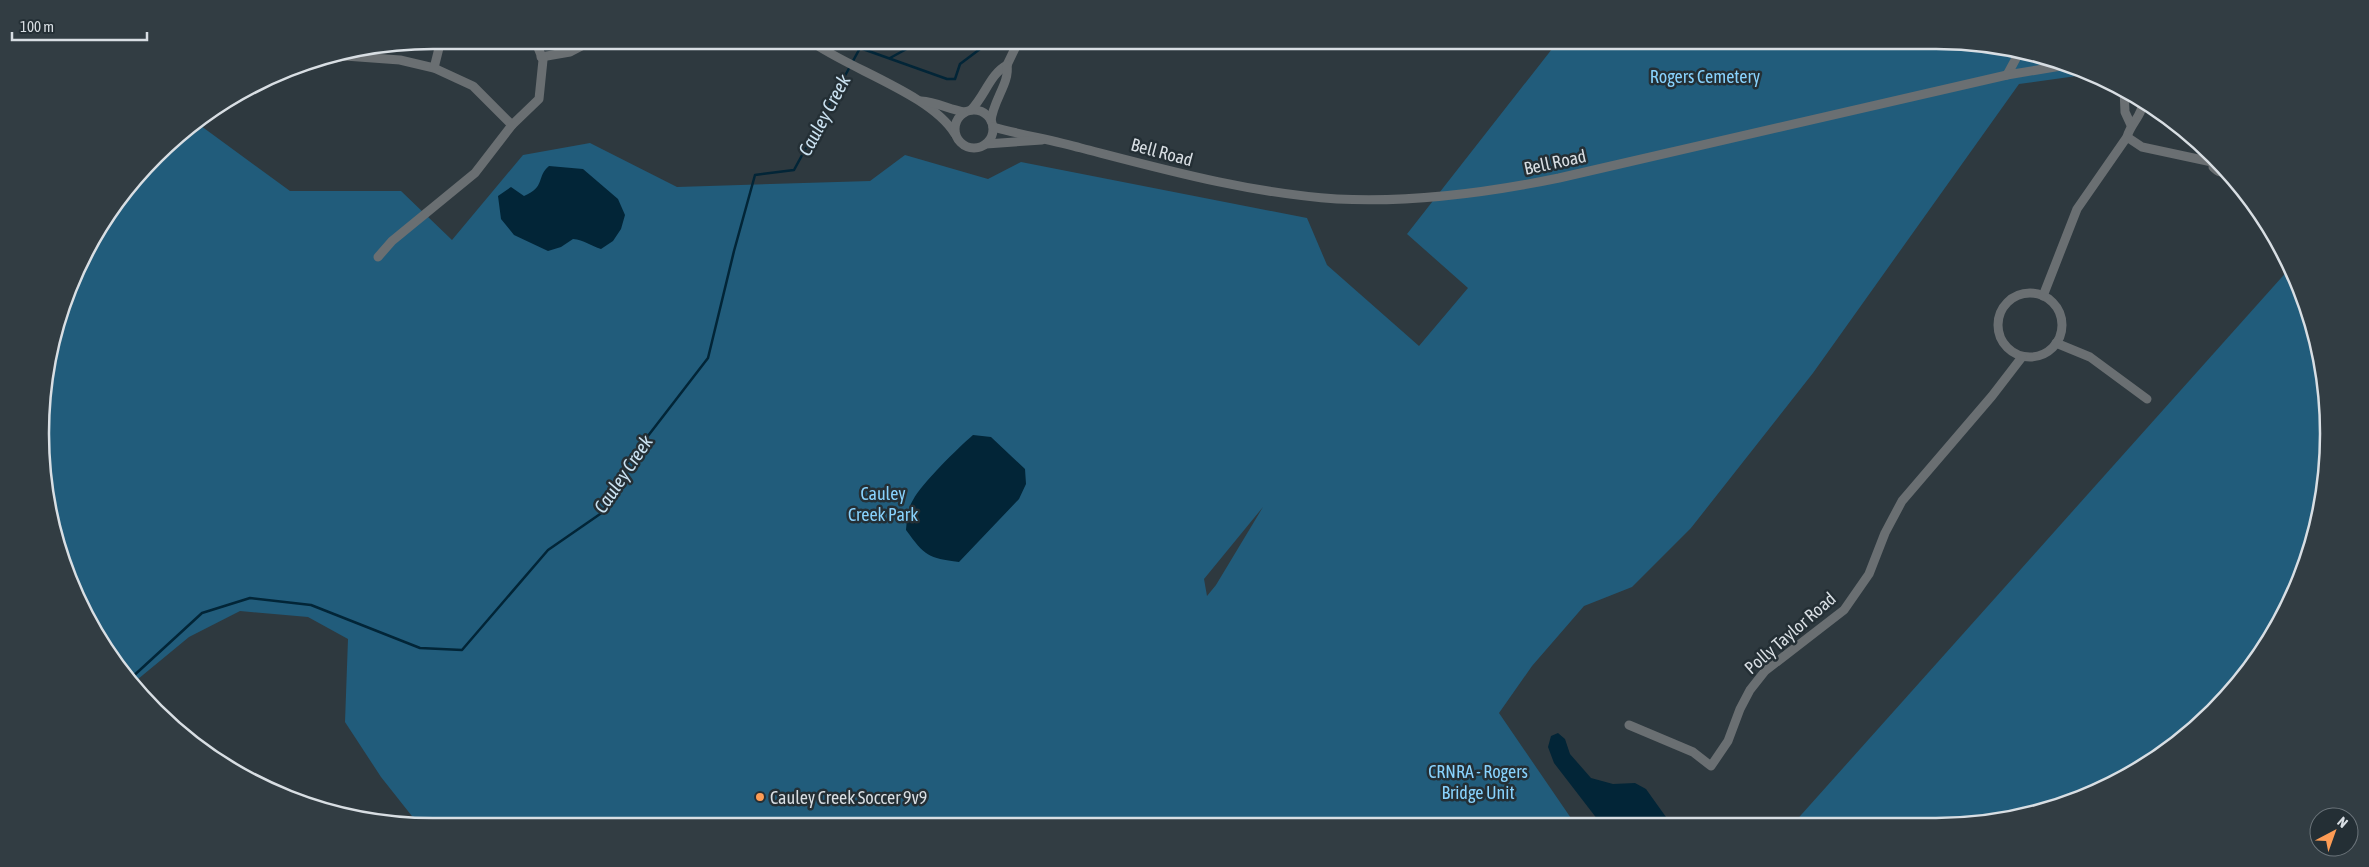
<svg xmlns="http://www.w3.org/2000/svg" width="2369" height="867" viewBox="0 0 2369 867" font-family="'Asap Condensed',sans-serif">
	<rect width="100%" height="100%" fill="#2e393f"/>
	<!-- green -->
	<g fill="#215c7b" fill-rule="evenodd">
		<path d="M1559 40H1935L2037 53 2091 74 2019 84 1813 373 1691 528 1632 587 1584 606 1532 666 1499 713 1575 824 433 827 419 825 381 777 345 722 348 639 308 617 240 611 189 637 132 684 106 652 53 535 41 459 43 382 81 259 121 194 174 138 197 123 290 191H401L452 240 523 155 590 143 677 187 870 181 905 155 988 179 1021 162 1307 218 1327 265 1419 346 1468 288 1407 234ZM1263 507 1216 585 1207 596 1204 579Z"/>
		<path d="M2290 268 2308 307 2326 382 2328 459 2316 535 2276 630 2195 729 2109 787 1987 824H1793Z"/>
	</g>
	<!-- water -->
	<g fill="#022537">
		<path d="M549 166 583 169 618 199 625 215 621 229 613 241 601 249C591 246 584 240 573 239L561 247 548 251 514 235 501 219 498 196 511 187 524 196C546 187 536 177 549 166Z"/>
		<path d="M973 435 991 437 1025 469 1026 484 1019 499 959 562C928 558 925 556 906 530 907 520 907 510 913 500 922 483 958 448 973 435Z"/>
		<path d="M1558 733 1565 739 1570 754 1591 778 1613 784 1635 783 1646 789 1671 824H1601L1554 763 1548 747 1551 736Z"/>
	</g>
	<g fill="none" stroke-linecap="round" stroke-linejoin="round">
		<!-- stream -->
		<g stroke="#022537" stroke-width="2.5">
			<path d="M890 58 923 40"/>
			<path d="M129 680 202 613 250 598 311 605 420 648 462 650 548 550 603 512 624 467 708 358 734 251 755 175 794 170 860 48 947 79H955L960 64 992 40"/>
		</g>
		<!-- minor -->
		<g stroke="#6a6f72" stroke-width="9">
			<path d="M809 40C848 69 931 94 955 134"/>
			<path d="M541 57 570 52 593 40"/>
			<path d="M307 63 345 56 400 60 434 68 473 86 512 125"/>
			<path d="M1007 65 1019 40"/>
			<path d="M434 68 441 40"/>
			<path d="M2007 75 2020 51"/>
			<path d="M2124 89 2125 112 2131 125"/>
			<path d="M921 101C937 102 950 110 965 112"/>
			<circle cx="974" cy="129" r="19"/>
			<path d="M971 110C985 96 990 74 1007 65"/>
			<path d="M991 121C993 100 1010 83 1007 65"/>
			<path d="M993 127C1022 135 1052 140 1081 148 1166 170 1249 193 1337 199 1412 203 1486 193 1559 178L2007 75 2067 65"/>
			<path d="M2127 137 2142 147 2212 162"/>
			<path d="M986 144 1042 140"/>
			<path d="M2214 158 2213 167C2218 172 2222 174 2229 171"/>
			<path d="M378 257 392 241 475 173 512 125 539 99 543 60 535 40"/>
			<circle cx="2030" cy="325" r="32"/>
			<path d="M2043 296 2077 209 2127 137C2131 123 2142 116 2143 102"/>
			<path d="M2056 343 2090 357 2147 399"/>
			<path d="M1629 725 1693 752 1711 766 1728 741 1740 709 1750 690 1765 671 1844 610 1869 574 1885 533 1902 501 1992 396 2022 357"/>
		</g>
	</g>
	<!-- markers -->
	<circle fill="#fd9c55" stroke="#242f35" stroke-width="2" cx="760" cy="797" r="5"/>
	<g text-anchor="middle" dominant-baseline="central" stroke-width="5" stroke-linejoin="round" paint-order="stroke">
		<!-- park labels -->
		<g font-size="18" fill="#88d2fd" stroke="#242f35">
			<text x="1705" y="76">Rogers Cemetery</text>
			<text x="883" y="493">Cauley<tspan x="883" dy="21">Creek Park</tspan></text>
			<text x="1478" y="771">CRNRA - Rogers<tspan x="1478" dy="21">Bridge Unit</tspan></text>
		</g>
		<!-- street labels -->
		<g font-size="18" fill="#d8dee3" stroke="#242f35">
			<text transform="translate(1162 152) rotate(15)">Bell Road</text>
			<text transform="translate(1555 162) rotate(-12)">Bell Road</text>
			<text transform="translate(1790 633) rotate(-41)">Polly Taylor Road</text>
		</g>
		<!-- poi labels -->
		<g font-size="18" fill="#d8dee3" stroke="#242f35" text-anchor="start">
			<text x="770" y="797">Cauley Creek Soccer 9v9</text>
		</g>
		<!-- water labels -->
		<g font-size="19" font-style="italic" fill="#cbe2f1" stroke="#242f35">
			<text transform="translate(824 115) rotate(-62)">Cauley Creek</text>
			<text transform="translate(623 474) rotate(-56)">Cauley Creek</text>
		</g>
	</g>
	<!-- crop -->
	<path d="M0 0H2369V867H0ZM433 49H1936A384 384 0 0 1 2320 433V434A384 384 0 0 1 1936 818H433A384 384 0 0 1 49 434V433A384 384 0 0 1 433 49Z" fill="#323d43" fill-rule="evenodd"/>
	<path fill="none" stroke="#d8dee3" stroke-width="2.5" d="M433 49H1936A384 384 0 0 1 2320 433V434A384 384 0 0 1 1936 818H433A384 384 0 0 1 49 434V433A384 384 0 0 1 433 49Z"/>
	<!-- north arrow -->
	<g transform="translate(2334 832) rotate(41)"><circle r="24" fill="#242f35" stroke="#6c757b"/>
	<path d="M0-4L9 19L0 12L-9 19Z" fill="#fd9c55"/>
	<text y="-8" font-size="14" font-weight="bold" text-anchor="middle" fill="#d8dee3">N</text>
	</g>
	<!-- scale -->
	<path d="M12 32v8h135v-8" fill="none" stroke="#d8dee3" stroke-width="2.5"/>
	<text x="20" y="32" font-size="15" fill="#d8dee3" stroke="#242f35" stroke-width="4" paint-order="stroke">100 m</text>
</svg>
